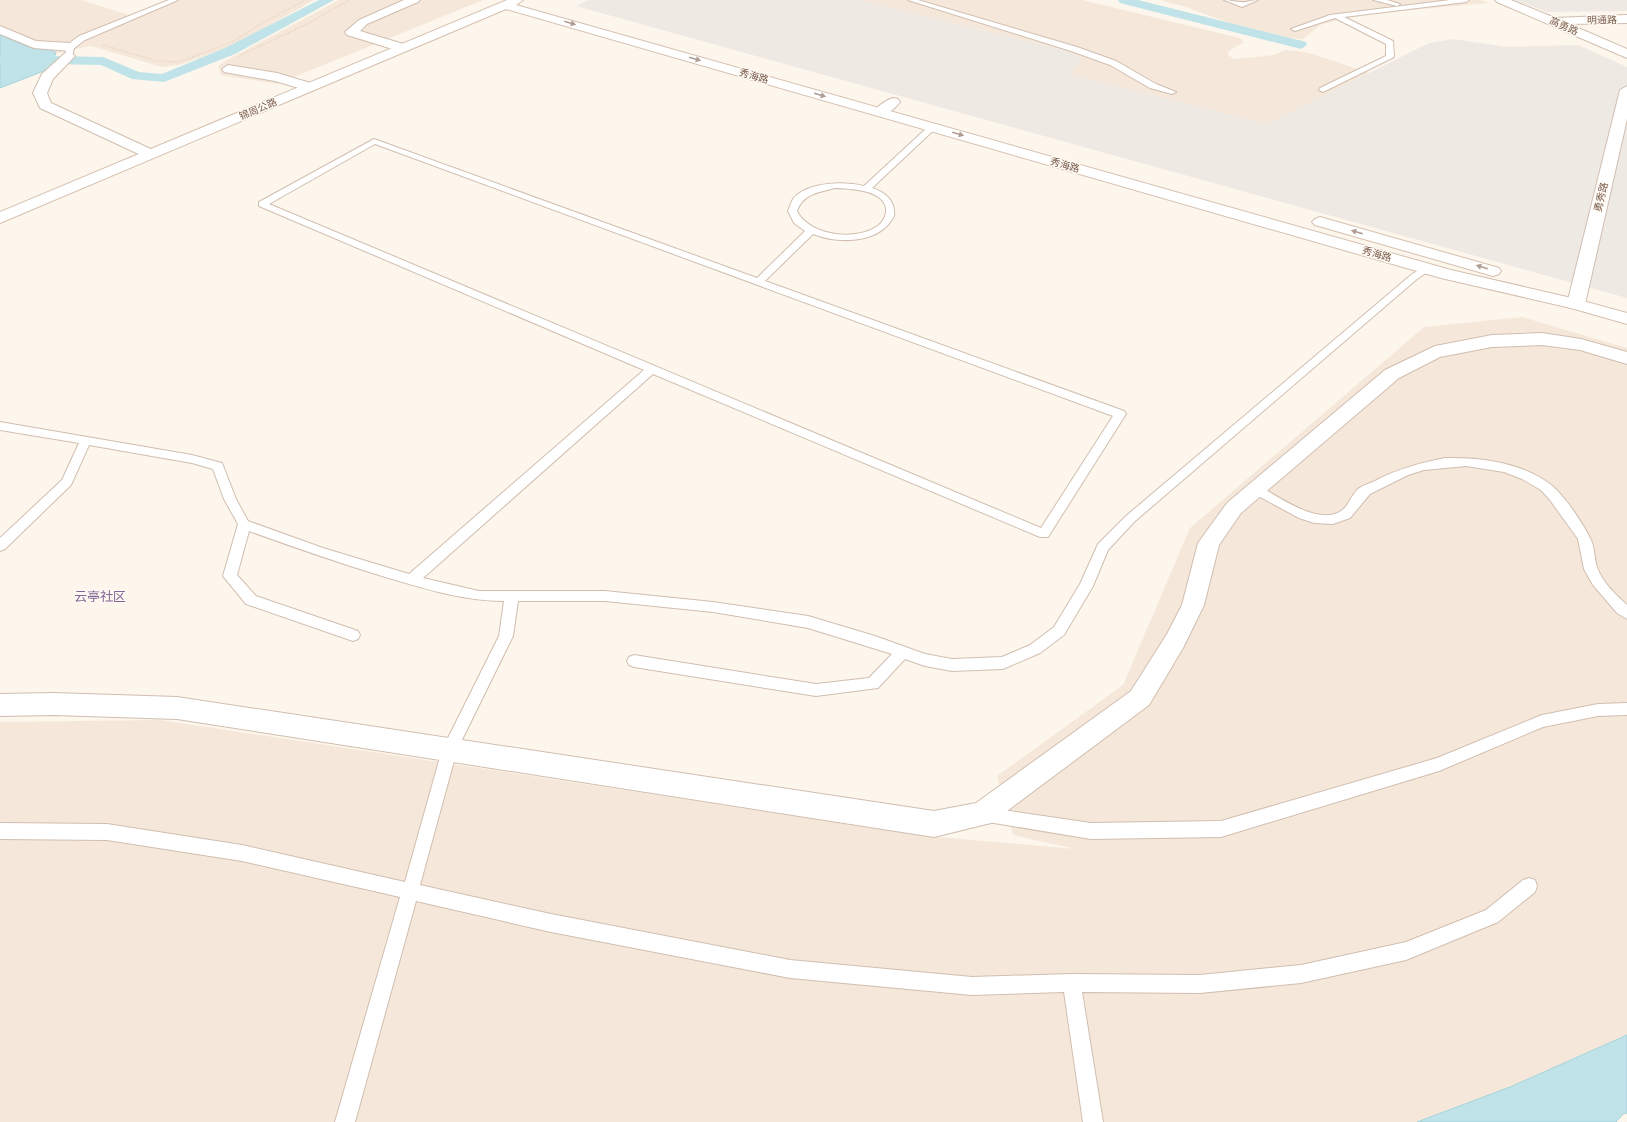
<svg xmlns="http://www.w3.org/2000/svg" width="1627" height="1122" viewBox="0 0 1627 1122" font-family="'Work Sans','Noto Sans SC',sans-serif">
	<rect width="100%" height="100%" fill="#fdf6ec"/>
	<!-- residential -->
	<g fill="#f5e8da">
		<path d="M0 0H81L129 15 167 0H314L235 45 179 65 162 67 91 46 56 53 45 47H29L0 35Z"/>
		<path d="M339 0H483L277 84 221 75 218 66 227 60Z"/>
		<path d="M860 0H1082L1240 38 1244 42 1229 51 1228 55 1234 59 1274 55 1285 50 1298 51 1313 54 1369 73 1267 124 1069 74 1068 51Z"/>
		<path d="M1159 0H1481L1489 3 1367 14 1322 24 1303 39 1287 38 1235 25 1183 6Z"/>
		<path d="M1522 317 1627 348V1035L1510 1087 1417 1122H0V722L161 720 927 836 1076 849 1013 835 997 776 1123 685 1190 528 1424 327Z"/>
	</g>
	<!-- industrial -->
	<g fill="#efe9e4">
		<path d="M588 0H860L1068 51 1083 59 1069 74 1267 124 1429 43 1453 39 1507 47 1578 45 1627 67V298L576 6Z"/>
		<path d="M1515 0H1627V11L1547 12Z"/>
	</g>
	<!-- water -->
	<g fill="#bfe3e8" stroke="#a5d3da">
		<path d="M0 35 29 47H45L56 53 49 69 0 88Z"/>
		<path d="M1627 1035V1113L1623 1114 1616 1122H1417L1510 1087Z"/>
	</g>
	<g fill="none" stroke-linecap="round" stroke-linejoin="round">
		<!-- canal -->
		<g fill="#bfe3e8" fill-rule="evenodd">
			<path d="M319 0H334L235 54 164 82 132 79 101 65 0 63V55L103 57 139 72 162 74 225 48Z"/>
			<path d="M1118 0H1138L1306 42 1307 45 1301 49 1120 3Z"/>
		</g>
		<defs>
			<g id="service">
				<path d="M169 0H178L85 40 74 48 72 58 65 56 67 45 79 36Z"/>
				<path d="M908 0H918L1077 47 1116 61 1156 84 1176 92 1172 94 1150 88 1110 65 1071 51Z"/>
				<path d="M1224 0C1230 0 1235 2 1241 2 1246 3 1253 0 1258 0L1242 7Z"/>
				<path d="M1373 0H1387L1400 4 1397 6Z"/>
				<path d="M1450 0H1469L1466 2 1344 17 1393 41 1394 57 1323 92 1319 90 1320 88 1386 56V44L1335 18 1295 31 1291 29 1330 15Z"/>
				<path d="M930 125 937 127 872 188C885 192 896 201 894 216 880 244 839 244 813 234L765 281 1124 411 1126 414 1048 537H1040L653 374 423 578 479 591H605L713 602 808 616 875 636 925 654 952 659 1002 657 1030 645 1054 627 1080 584 1098 544 1126 516 1411 275 1425 266H1431L1433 268 1417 279 1134 522 1108 550 1093 586 1064 635 1040 653 1003 669 952 671 925 666 905 659 878 688 816 696 634 667 629 665 627 661 629 657 634 655 816 684 869 678 892 654 808 628 713 612 605 601H518L513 636 457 750 420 885 551 914 790 960 972 977 1072 974 1200 975 1301 965 1406 942 1486 910 1523 880 1529 878 1535 880 1537 886 1535 892 1498 922 1406 960 1301 983 1200 993 1082 992 1103 1122H1083L1064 992 972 995 790 978 551 932 416 901 355 1122H335L400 897 242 861 107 840 0 839V823L107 824 242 845 405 882 442 750 499 636 504 601C463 601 422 588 382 576 337 562 293 547 249 531L237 575 256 596 358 631 360 635 358 639 353 641 246 604 223 576 238 524 224 499 213 469 192 463 89 445 71 485 5 549 0 551V538L62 480 79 443 0 430V422L192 455 222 463 236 499 248 521 323 548 409 574 644 370 259 206V202L374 139 757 278 805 231 794 223 788 211C790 207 791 202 793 199 807 182 844 181 864 186ZM375 144 1113 416 1041 528 269 204ZM835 188C850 189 882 189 886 208 887 215 883 221 879 225 857 242 809 236 797 211 803 194 819 192 835 188Z"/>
				<path d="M1445 458C1480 457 1520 462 1550 484 1564 495 1582 522 1590 538 1595 547 1594 558 1597 567 1602 582 1616 595 1627 605V619L1617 613 1593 585 1584 569 1578 539 1550 500 1541 490 1522 479 1504 472 1466 466 1424 470 1408 475 1370 494 1350 518 1333 524 1314 523 1299 518 1251 492 1249 489 1251 486H1259C1279 497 1319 526 1341 511 1349 506 1351 495 1358 489 1363 485 1369 484 1375 481 1397 469 1420 463 1445 458Z"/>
				<path d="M1627 703V715L1598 716 1543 727 1439 771 1221 837 1091 839 982 821 976 819 974 814 976 809 982 807 1091 823 1221 821 1437 758 1542 715 1598 704Z"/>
			</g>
			<g id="minor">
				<path d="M404 0H420L418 2 367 24 360 31 407 45 409 48 407 51H399L347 35 345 32 359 20Z"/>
				<path d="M0 26 36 41 70 43 76 47 70 51 34 48 0 34Z"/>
				<path d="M69 52 75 56 53 79 47 93 51 103 155 151 157 154 155 157H145L40 108 33 93 42 74 65 53Z"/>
				<path d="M228 65 277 73 314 84 315 87 309 91 275 81 224 72 222 69Z"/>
				<path d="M1627 86V119L1585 304 1582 308 1576 309 1570 308 1567 304 1620 90Z"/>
				<path d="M893 98 898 99 900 102C894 110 885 117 875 115L873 112C878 106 886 100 893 98Z"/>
				<path d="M1542 333 1581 339 1627 352V364L1580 350 1542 345 1492 347 1440 357 1399 378 1241 513 1219 545 1204 605 1183 648 1149 705 991 823 934 837 177 719 54 715 0 716V694L54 693 177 697 934 811 976 803 1131 691 1167 634 1182 605 1198 543 1227 503 1385 370 1435 346 1492 335Z"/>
			</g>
			<path id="tertiary" d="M1495 0H1511L1555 18 1627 15V23L1569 24 1627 49V58L1497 2Z"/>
			<g id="secondary">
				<path d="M507 0H523L516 5 1451 270 1576 299 1627 313V324L1571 308 1441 278 506 9 0 223V212Z"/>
				<path d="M1320 217 1499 268 1501 271 1499 274 1493 276 1315 225 1312 222 1315 219Z"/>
			</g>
		</defs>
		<!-- service casing -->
		<use href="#service" stroke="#d1beb0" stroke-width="2"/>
		<!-- minor casing -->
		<use href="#minor" stroke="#d1beb0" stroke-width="2"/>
		<!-- tertiary casing -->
		<use href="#tertiary" stroke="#d1beb0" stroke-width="2"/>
		<!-- secondary casing -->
		<use href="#secondary" stroke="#d6c0b0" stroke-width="2"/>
		<!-- path -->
		<g stroke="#d9b8a5" stroke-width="1.5" stroke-dasharray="0.5 2" stroke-linecap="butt">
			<path d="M103 45 157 61 179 62 232 42 266 21 306 0"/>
			<path d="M241 55 309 23 349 0"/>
		</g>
		<!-- service -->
		<use href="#service" fill="#fff" fill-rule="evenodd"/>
		<!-- minor -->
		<use href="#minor" fill="#fff" fill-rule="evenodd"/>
		<!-- tertiary -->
		<use href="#tertiary" fill="#fff" fill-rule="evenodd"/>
		<!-- secondary -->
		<use href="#secondary" fill="#fff" fill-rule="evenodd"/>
	</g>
	<!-- one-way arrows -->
	<defs><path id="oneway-solid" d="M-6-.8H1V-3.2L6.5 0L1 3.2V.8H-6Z"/></defs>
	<g fill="#af9d94">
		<use href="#oneway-solid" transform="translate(570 23) rotate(16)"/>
		<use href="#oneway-solid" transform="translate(695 59) rotate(16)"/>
		<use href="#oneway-solid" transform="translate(820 95) rotate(16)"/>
		<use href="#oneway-solid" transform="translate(958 134) rotate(16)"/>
		<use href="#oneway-solid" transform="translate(1357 232) rotate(-164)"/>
		<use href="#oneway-solid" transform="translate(1482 267) rotate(-163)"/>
	</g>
	<g text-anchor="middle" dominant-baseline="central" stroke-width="3" stroke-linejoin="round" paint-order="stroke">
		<!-- far-street labels -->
		<g font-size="10" fill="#7a5c4d" stroke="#fffaf3">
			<text transform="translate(1602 20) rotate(-1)">明通路</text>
			<text transform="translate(1564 26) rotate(24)">高勇路</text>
			<text transform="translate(754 76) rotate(16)">秀海路</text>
			<text transform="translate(258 109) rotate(-23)">锦周公路</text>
			<text transform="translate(1065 165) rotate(16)">秀海路</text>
			<text transform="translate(1601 197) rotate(-77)">勇秀路</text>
			<text transform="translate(1377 254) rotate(16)">秀海路</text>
		</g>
		<!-- neighbourhood labels -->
		<g font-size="13" fill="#846695" stroke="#fffaf3">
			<text x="100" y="596">云亭社区</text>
		</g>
	</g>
</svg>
